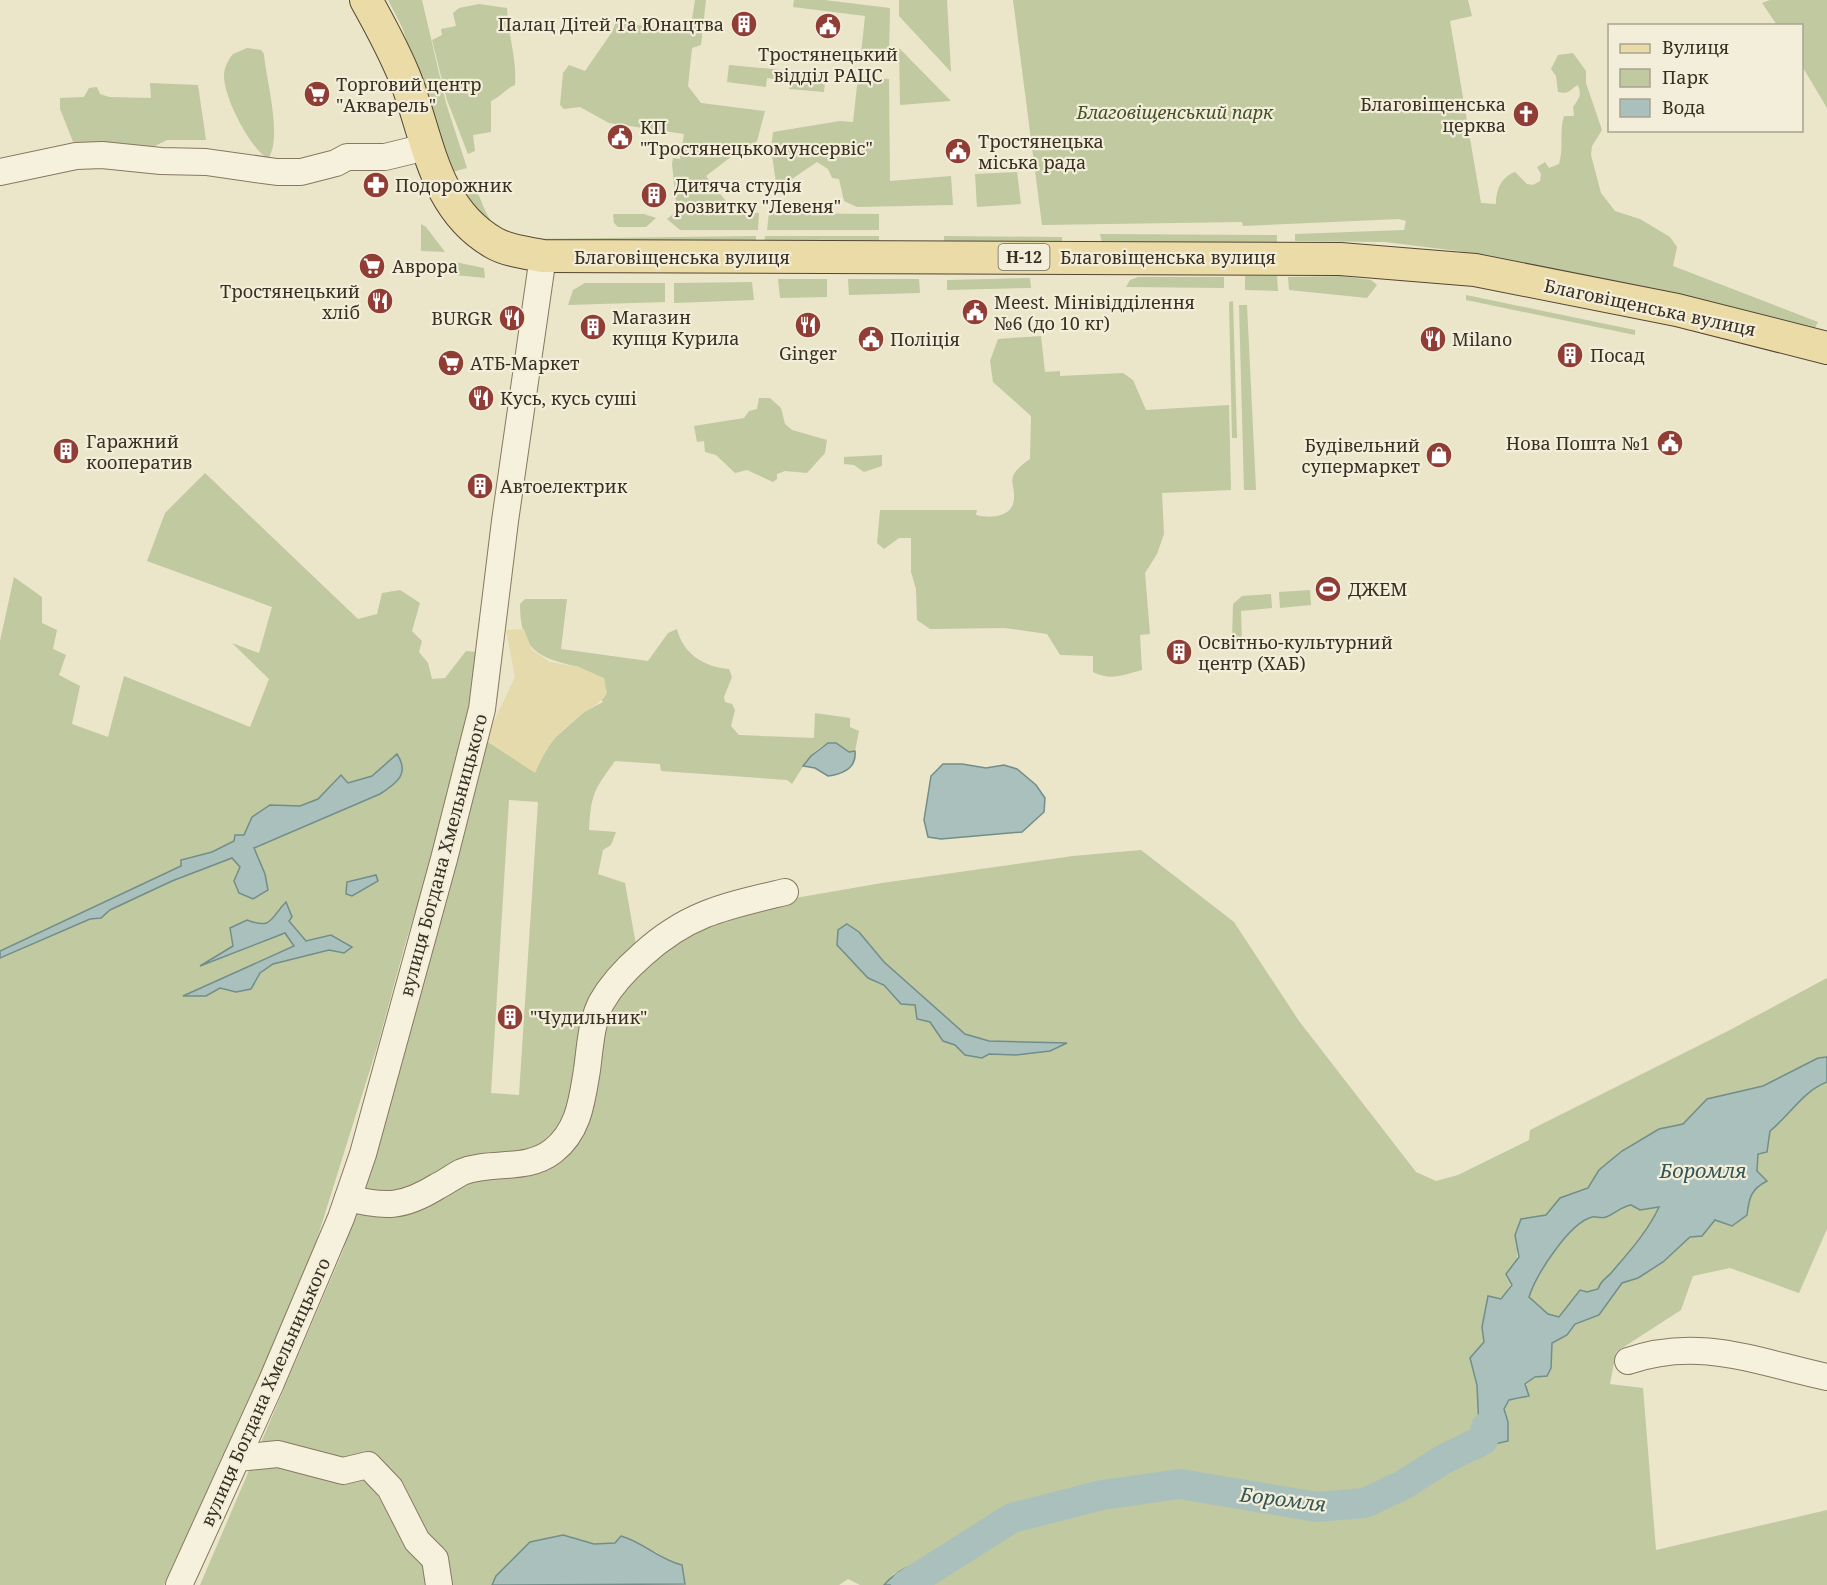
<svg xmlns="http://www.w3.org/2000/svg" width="1827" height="1585" viewBox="0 0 1827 1585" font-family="'Noto Serif',serif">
	<rect width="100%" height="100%" fill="#ebe5ca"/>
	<!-- green -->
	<g fill="#c0c99f" fill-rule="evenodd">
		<path d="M388 0H422L446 103 467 168 452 172 402 27Z"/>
		<path d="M695 0H706L701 45 692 48 688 86 701 103 765 111 757 141 747 150 732 156 706 176 729 205 722 212 759 213 758 230H680L667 219 677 211 672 164 673 158 680 159 684 134 609 123 580 107 564 109 560 105 563 73 569 65 585 71 612 32 616 22 690 32Z"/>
		<path d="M794 0H824L890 8 889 57 861 54 865 16 793 7Z"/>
		<path d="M899 0H947L951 72 899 16Z"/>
		<path d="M1013 0H1468L1472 16 1450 21 1481 203 1496 204C1496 190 1501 177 1515 172L1527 184 1533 185 1540 181 1541 174 1537 167 1545 162 1549 168 1559 164C1564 148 1559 132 1564 116H1574L1573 107C1579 98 1582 96 1578 85 1570 89 1570 95 1558 92L1556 76 1551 69 1558 55 1573 53 1586 71V83L1602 130 1592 146 1591 155 1601 193 1615 211 1640 219 1670 237 1677 247 1673 266 1818 322 1814 330 1458 251 1385 242 1295 241V234L1404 230 1406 221 1399 219 1243 226 1242 222 1042 225Z"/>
		<path d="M1770 0H1827V108L1802 66V26L1777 25 1762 3Z"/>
		<path d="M479 4 507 8C508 35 517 59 515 85 505 89 501 97 491 101V132L473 135 475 151 468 154 447 100 432 40 442 35 441 29 456 26 453 13 459 8Z"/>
		<path d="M247 48 261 50 264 54C266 80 283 137 268 159 250 148 224 98 224 76 224 68 228 60 233 54Z"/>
		<path d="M899 48 951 101 900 105Z"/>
		<path d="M729 65 826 74 824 92 789 89V81L767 78 766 87 727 82Z"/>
		<path d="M858 77 889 79 890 181 951 176 953 205 857 207 844 201 839 179 832 178 828 169 817 162 777 189 771 149 773 132 840 121 853 122Z"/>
		<path d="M150 83 198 85 206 140H167L151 148 76 149 60 109V98L84 97 89 88 97 87 100 94 109 97 151 98Z"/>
		<path d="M1017 172 1021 204 977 207 975 174Z"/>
		<path d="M475 186C490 222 488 227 527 239L756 236V243L526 244 493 232 459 190Z"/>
		<path d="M769 213 879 214V230H767Z"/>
		<path d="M613 214H644L656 218 646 227H618L614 223Z"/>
		<path d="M421 224 426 227 445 252 421 251Z"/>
		<path d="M1100 234 1277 235V242L1102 244Z"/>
		<path d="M765 236H879V244H764Z"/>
		<path d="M944 236 1062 237V245H944Z"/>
		<path d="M455 262 484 268 485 278 455 275Z"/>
		<path d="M1245 276H1277L1278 291 1245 290Z"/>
		<path d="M1342 276 1371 280 1377 285 1367 298 1289 290 1288 277Z"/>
		<path d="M1138 277H1224V288L1126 287 1130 280Z"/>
		<path d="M1030 278 1031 288 947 290V280Z"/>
		<path d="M778 279H827V297L780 298Z"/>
		<path d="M848 279H919L920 293 849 295Z"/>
		<path d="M752 282 754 300 674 303V283Z"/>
		<path d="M585 283H665V302L568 305 573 290Z"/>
		<path d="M1466 295 1635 330V335L1466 300Z"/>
		<path d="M1233 301 1237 438H1232L1229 302Z"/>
		<path d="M1239 305H1247L1256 490H1244Z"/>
		<path d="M1041 336 1045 372 1060 371V376L1123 373 1133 380 1146 410 1229 405 1231 490 1162 493 1164 534 1157 554 1145 573 1150 634 1140 635 1142 670C1123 675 1111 681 1093 672V656L1060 655 1047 634 1005 628 930 629 917 620 916 589 911 572V538H899L884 549 877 543 880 510H977L976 515C993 519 1016 517 1014 494 1014 488 1011 482 1013 476 1017 468 1023 464 1030 459L1031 416 993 382 990 361 998 339Z"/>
		<path d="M759 398H770L781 408 785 424 792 430 827 440 825 453 807 473 785 471 777 474V479L773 482 747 470 735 473 716 455 705 452 704 441 697 442 694 426 744 418 749 411 757 409Z"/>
		<path d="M882 455V466L864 472 854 465 844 464V457Z"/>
		<path d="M205 473 358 619 377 614 382 593 400 590 420 603 412 631 422 641 419 652 428 663 432 679 445 678 466 651 477 652 461 751 440 833 406 941 378 1044 307 1271 164 1585H0V641L14 577 42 597V623L57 630 53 649 66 655 59 675 80 686 72 724 108 737 124 676 250 727 269 679 232 643 259 653 272 607 147 561 165 513Z"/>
		<path d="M1310 590 1311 605 1280 608 1279 592Z"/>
		<path d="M1271 594 1272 608 1241 611 1242 642H1232L1233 604 1242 596Z"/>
		<path d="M525 599H567L561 649 648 661 668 633 677 629C683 654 704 667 729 669L732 677 724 697 725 702 732 704 735 710 731 726 739 735 814 738 815 713 850 718V727L859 731 855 751 849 752C843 749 838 744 832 743 816 742 800 772 792 784L787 780 661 771 660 764 615 761C594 790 591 794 589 830L616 832 611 845 603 850 598 874 625 883 636 945 604 1015 662 944 772 902 882 883 1073 856 1141 850 1234 922 1299 1021 1416 1172 1436 1181 1458 1175 1529 1140 1530 1130 1728 1031 1827 978V1057L1818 1058 1763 1086 1707 1099 1683 1124 1659 1129 1599 1170 1588 1188 1560 1198 1546 1215 1515 1235C1520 1260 1517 1279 1501 1299L1488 1296 1482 1327 1484 1342 1470 1358 1477 1385 1479 1429 1461 1451 1507 1441 1508 1422 1504 1409 1510 1400 1520 1399C1525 1383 1530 1377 1547 1376L1551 1368 1552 1343 1567 1335 1575 1324 1598 1315 1622 1283 1638 1278 1663 1262 1690 1237 1702 1236 1715 1220 1766 1181 1757 1171 1758 1154 1769 1143 1770 1130C1790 1115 1803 1091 1827 1082V1229L1799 1293 1730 1268 1693 1276 1681 1310 1616 1352 1610 1384 1643 1388 1656 1550 1827 1510V1585H928L946 1562 894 1573 884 1585H860L848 1579 839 1585H685L682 1565 671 1563 656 1552 615 1543 594 1544 563 1535 530 1542 496 1576 492 1585H200L343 1251 368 1171 485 740 535 772 548 744 584 712 603 702 579 667C538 658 520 650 520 604ZM509 800 538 802 519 1095 491 1093Z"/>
		<path d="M1630 1205 1641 1210 1659 1207C1648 1230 1629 1252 1612 1272 1606 1279 1601 1280 1598 1289L1587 1292 1580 1290 1559 1317 1548 1314 1528 1297C1537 1275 1568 1224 1592 1217 1596 1216 1602 1219 1606 1217 1615 1215 1620 1207 1630 1205Z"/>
	</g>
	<!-- sand -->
	<path fill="#e4daab" d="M524 629 532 650 550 662 579 667 604 678 607 693C601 704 592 706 582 714 557 733 548 744 535 773L485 740 515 677 506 630Z"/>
	<!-- water -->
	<g fill="#aac0bc" stroke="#718e8a" stroke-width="1.5" fill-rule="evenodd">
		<path d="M828 743H836L849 752 855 751C857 768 843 774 828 776L815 768 803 766 811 756Z"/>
		<path d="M397 754C410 774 397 783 380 794L254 848 265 874 268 890 253 899 239 893 234 881 240 867 232 858 172 881 110 910 101 918 90 919 0 958V951L181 866V860L212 852 234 841 235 835H244L252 817 270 805 300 806 318 799 341 775 348 783 372 776Z"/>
		<path d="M943 764H962L986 768 1004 765 1017 769 1036 785 1045 798 1044 812 1022 832 941 839 928 837 924 820 931 776Z"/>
		<path d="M376 875 378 881 352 896 346 894 347 882Z"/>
		<path d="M286 902 292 917 289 921 306 941 331 935 352 947 344 953 329 950 273 964 260 973 251 989 236 992 220 988 206 996H183L294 946 285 933 200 966 233 946 230 928 247 920C273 930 270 918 286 902Z"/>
		<path d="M847 924 859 932 884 962 965 1034 989 1041 1067 1043 1050 1051 1016 1055 989 1054 982 1058 965 1055 955 1045 943 1041 930 1022 917 1019 915 1005 901 1004 884 985 868 978 837 945 838 930Z"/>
		<path d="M1827 1057V1082C1803 1091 1790 1115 1770 1131L1767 1152 1758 1154 1757 1171 1767 1181C1751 1189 1749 1198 1747 1215L1732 1226 1715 1220 1702 1236 1690 1237 1663 1262 1638 1278 1622 1283 1599 1315 1575 1324 1567 1335 1552 1343 1551 1368 1547 1376 1535 1377 1525 1384 1529 1396 1509 1400 1504 1409 1508 1422V1441L1460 1452 1479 1429 1477 1385 1470 1358 1484 1342 1482 1327 1488 1296 1501 1299 1512 1285 1506 1274 1519 1257 1515 1235 1521 1219 1546 1215 1560 1198 1588 1188 1599 1170 1622 1151 1659 1129 1683 1124 1707 1099 1763 1086 1818 1058ZM1631 1205 1640 1210 1659 1207C1648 1231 1629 1252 1612 1272 1606 1279 1601 1280 1598 1289L1587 1292 1580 1290 1559 1317 1548 1314 1529 1297C1536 1275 1569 1223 1592 1217 1596 1216 1602 1219 1606 1217 1615 1214 1620 1207 1631 1205Z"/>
		<path d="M563 1535 594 1544 615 1543 621 1536C643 1542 660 1560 682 1565L685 1584 492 1585 496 1576 530 1542Z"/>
		<path d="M933 1560 946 1562 928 1585H884C898 1569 912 1564 933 1560Z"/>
	</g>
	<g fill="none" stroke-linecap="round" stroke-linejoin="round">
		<!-- river -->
		<path stroke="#aac0bc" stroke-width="30" d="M906 1585 1012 1518 1102 1495 1180 1484 1317 1507 1365 1503 1403 1485 1444 1459 1483 1440 1486 1427"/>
		<defs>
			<g id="minor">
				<path d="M0 172 76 156 102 155 161 161 206 162 277 172H301L336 163 347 157H385L426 147"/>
				<path d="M348 1198C386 1208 404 1207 438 1186 446 1182 454 1176 462 1172 492 1160 526 1172 553 1151 579 1131 582 1100 587 1070 590 1048 591 1023 601 1003 611 985 626 969 642 955 688 913 726 906 785 892"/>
				<path d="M1628 1361C1699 1336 1757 1362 1827 1377"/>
				<path d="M237 1458 278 1454 343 1471 368 1465 390 1488 417 1541 435 1559 439 1585"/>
				<path d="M179 1585 271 1383 341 1218 363 1154 444 859 482 709 505 521 543 256"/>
			</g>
			<path id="major" d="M366 0C380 25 394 51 405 78 428 137 433 208 494 243 508 251 528 253 543 256L1340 259 1475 270 1677 310 1827 348"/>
		</defs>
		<!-- minor casing -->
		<use href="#minor" stroke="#877860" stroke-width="28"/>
		<!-- major casing -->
		<use href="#major" stroke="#554634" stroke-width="34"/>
		<!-- minor -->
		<use href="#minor" stroke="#f6f1dd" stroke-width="26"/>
		<!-- major -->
		<use href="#major" stroke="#eadba7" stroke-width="32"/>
	</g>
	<!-- icons -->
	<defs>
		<symbol id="building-disc" viewBox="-11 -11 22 22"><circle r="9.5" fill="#903d35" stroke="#f3eed9"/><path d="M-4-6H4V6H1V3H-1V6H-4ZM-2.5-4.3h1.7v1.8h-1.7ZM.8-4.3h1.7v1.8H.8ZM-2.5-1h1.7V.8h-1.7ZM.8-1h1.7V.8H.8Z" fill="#fff"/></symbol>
		<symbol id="civic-disc" viewBox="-11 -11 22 22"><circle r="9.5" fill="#903d35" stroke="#f3eed9"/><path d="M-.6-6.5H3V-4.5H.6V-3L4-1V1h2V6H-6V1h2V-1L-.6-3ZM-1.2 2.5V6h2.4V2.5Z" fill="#fff"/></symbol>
		<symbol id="supermarket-disc" viewBox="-11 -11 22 22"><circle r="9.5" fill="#903d35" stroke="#f3eed9"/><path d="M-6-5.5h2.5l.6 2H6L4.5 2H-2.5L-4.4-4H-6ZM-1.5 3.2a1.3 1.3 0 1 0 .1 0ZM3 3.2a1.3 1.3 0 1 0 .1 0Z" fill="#fff"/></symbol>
		<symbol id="church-disc" viewBox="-11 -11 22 22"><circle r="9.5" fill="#903d35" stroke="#f3eed9"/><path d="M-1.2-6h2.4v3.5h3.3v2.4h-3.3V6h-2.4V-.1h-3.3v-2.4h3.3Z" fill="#fff"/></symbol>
		<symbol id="pharmacy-disc" viewBox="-11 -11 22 22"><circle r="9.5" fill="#903d35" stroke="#f3eed9"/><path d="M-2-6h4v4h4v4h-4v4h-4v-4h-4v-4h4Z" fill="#fff"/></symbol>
		<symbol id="restaurant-disc" viewBox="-11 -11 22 22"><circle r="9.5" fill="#903d35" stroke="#f3eed9"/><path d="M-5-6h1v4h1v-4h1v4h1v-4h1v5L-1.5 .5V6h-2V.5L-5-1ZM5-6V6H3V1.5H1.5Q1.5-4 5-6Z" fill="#fff"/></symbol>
		<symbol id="shop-disc" viewBox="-11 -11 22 22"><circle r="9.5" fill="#903d35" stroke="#f3eed9"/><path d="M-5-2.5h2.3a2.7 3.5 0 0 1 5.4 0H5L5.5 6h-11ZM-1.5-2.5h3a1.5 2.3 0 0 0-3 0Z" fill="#fff"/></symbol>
		<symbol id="stadium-disc" viewBox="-11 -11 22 22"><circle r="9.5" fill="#903d35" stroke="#f3eed9"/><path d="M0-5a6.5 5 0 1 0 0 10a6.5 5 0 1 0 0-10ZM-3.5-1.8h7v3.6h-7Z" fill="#fff"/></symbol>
	</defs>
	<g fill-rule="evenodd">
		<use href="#building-disc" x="729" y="9" width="30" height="30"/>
		<use href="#civic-disc" x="813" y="11" width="30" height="30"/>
		<use href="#supermarket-disc" x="302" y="79" width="30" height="30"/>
		<use href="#church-disc" x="1511" y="99" width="30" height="30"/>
		<use href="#civic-disc" x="605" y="122" width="30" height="30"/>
		<use href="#civic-disc" x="943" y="136" width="30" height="30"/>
		<use href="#pharmacy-disc" x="361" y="170" width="30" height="30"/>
		<use href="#building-disc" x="639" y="180" width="30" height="30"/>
		<use href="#supermarket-disc" x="357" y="251" width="30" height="30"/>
		<use href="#restaurant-disc" x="365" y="286" width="30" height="30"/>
		<use href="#civic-disc" x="960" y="297" width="30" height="30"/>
		<use href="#restaurant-disc" x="497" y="303" width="30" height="30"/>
		<use href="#restaurant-disc" x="793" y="310" width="30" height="30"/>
		<use href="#building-disc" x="578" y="312" width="30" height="30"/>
		<use href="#civic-disc" x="856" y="324" width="30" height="30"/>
		<use href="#restaurant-disc" x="1418" y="324" width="30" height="30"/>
		<use href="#building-disc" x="1555" y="340" width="30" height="30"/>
		<use href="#supermarket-disc" x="436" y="348" width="30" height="30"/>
		<use href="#restaurant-disc" x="466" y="383" width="30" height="30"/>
		<use href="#civic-disc" x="1655" y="428" width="30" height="30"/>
		<use href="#building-disc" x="51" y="436" width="30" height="30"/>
		<use href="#shop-disc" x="1424" y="440" width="30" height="30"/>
		<use href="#building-disc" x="465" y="471" width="30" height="30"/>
		<use href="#stadium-disc" x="1313" y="574" width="30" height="30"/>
		<use href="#building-disc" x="1164" y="637" width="30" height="30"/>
		<use href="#building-disc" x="495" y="1002" width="30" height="30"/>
	</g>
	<g text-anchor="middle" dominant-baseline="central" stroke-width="4.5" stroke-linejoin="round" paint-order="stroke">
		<!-- shield labels -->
		<rect fill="#f3eed9" stroke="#716859" stroke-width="1.5" x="998.5" y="244" width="51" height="26" rx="4.5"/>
		<g font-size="16" font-weight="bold" fill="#392f22">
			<text x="1024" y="257">Н-12</text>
		</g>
		<!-- poi labels -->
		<g font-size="18" fill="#392f22" stroke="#f3eed9" text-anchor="start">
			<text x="724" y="24" text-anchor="end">Палац Дітей Та Юнацтва</text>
			<text x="828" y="54" text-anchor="middle">Тростянецький<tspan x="828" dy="21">відділ РАЦС</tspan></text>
			<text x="336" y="84">Торговий центр<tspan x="336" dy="21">"Акварель"</tspan></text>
			<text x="1506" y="104" text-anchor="end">Благовіщенська<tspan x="1506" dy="21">церква</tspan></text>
			<text x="640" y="127">КП<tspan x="640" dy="21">"Тростянецькомунсервіс"</tspan></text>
			<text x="978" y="141">Тростянецька<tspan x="978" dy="21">міська рада</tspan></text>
			<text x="395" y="185">Подорожник</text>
			<text x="674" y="185">Дитяча студія<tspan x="674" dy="21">розвитку "Левеня"</tspan></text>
			<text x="392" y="266">Аврора</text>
			<text x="360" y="291" text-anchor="end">Тростянецький<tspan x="360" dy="21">хліб</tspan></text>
			<text x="994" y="302">Meest. Мінівідділення<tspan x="994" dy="21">№6 (до 10 кг)</tspan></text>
			<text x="612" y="317">Магазин<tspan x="612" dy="21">купця Курила</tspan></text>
			<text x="492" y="318" text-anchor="end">BURGR</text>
			<text x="890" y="339">Поліція</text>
			<text x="1452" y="339">Milano</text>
			<text x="808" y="353" text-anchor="middle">Ginger</text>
			<text x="1590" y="355">Посад</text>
			<text x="470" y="363">АТБ-Маркет</text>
			<text x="500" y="398">Кусь, кусь суші</text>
			<text x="86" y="441">Гаражний<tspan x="86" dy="21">кооператив</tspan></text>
			<text x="1650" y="443" text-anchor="end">Нова Пошта №1</text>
			<text x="1420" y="445" text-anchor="end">Будівельний<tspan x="1420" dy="21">супермаркет</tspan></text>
			<text x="500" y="486">Автоелектрик</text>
			<text x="1348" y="589">ДЖЕМ</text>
			<text x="1198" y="642">Освітньо-культурний<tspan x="1198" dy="21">центр (ХАБ)</tspan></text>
			<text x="530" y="1017">"Чудильник"</text>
		</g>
		<!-- park labels -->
		<g font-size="18" font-style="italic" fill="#45532b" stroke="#f3eed9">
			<text x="1175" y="112">Благовіщенський парк</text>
		</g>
		<!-- street labels -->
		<g font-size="18" fill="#392f22" stroke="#f3eed9">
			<text x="682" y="257">Благовіщенська вулиця</text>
			<text x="1168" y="257">Благовіщенська вулиця</text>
			<text transform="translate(1650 307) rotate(12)">Благовіщенська вулиця</text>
			<text transform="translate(443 855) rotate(-75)">вулиця Богдана Хмельницького</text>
			<text transform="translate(265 1392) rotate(-66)">вулиця Богдана Хмельницького</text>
		</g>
		<!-- water labels -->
		<g font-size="20" font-style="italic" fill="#335657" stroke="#f3eed9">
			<text x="1703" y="1170">Боромля</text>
			<text transform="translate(1283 1499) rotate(7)">Боромля</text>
		</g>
	</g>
	<!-- legend -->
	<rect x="1608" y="24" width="195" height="108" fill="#f3eed9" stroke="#a9a290" stroke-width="1.5"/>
	<rect x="1620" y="44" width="30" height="9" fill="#eadba7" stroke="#a9a290" stroke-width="1.5"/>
	<text x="1662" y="54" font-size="18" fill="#392f22">Вулиця</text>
	<rect x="1620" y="69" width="30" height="18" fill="#c0c99f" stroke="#a9a290" stroke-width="1.5"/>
	<text x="1662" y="84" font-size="18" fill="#392f22">Парк</text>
	<rect x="1620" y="99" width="30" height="18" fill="#aac0bc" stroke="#a9a290" stroke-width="1.5"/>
	<text x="1662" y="114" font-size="18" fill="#392f22">Вода</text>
</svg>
